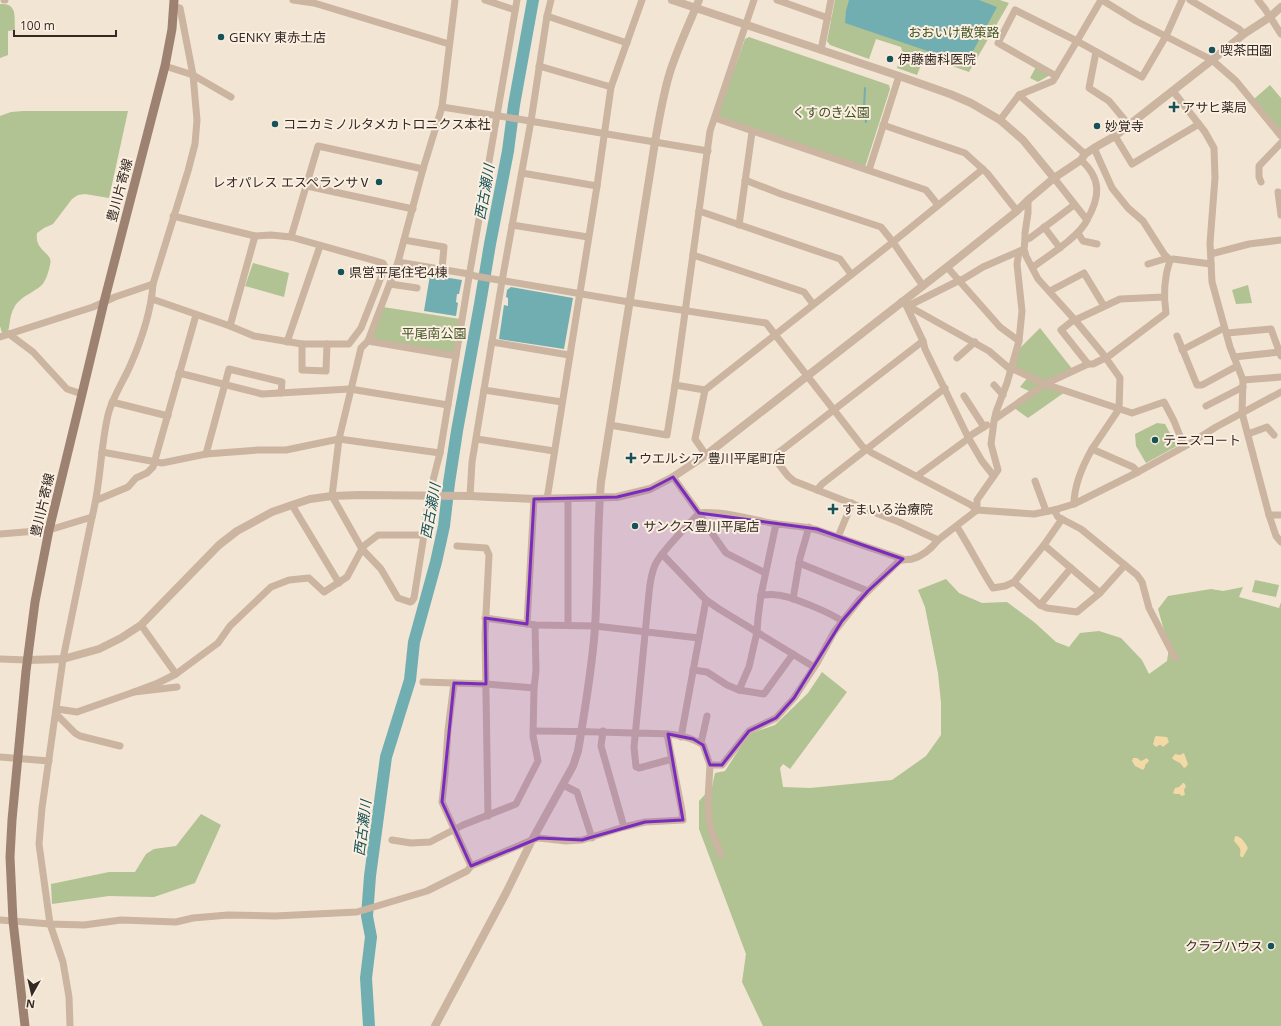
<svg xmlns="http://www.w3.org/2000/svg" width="1281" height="1026" viewBox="0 0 1281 1026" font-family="'Open Sans','Noto Sans JP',sans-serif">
	<rect width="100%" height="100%" fill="#f2e5d4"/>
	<!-- green -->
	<g fill="#b1c293">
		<path d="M835 0H1000L1009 3 969 72 927 57 923 60 917 75 897 68 902 51 901 47 876 39 869 59 830 45 827 41Z"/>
		<path d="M0 4C18 3 14 17 15 30L8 31V55L0 58Z"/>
		<path d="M749 37 889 85 890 89 865 167 717 116 745 39Z"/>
		<path d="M1036 67 1050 75 1038 82 1030 78Z"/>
		<path d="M1270 85 1281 98V131L1254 99Z"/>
		<path d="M23 111H128L109 198 85 194 78 195 72 199 53 224 44 228 37 233C34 252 54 252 50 265 49 270 47 277 44 282 39 291 19 296 14 308 10 314 10 324 8 332L2 333 0 326V116L11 112Z"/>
		<path d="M253 263 289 273 284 297 245 286Z"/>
		<path d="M1248 285 1252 303 1236 304 1232 290Z"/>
		<path d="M383 307 460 319 454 354 371 339Z"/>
		<path d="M1040 328 1073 370 1046 381 1015 367 1019 349Z"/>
		<path d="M1028 377 1043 384 1031 392 1020 387Z"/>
		<path d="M1044 386 1065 392 1028 418 1013 407Z"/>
		<path d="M1157 423 1165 424 1177 446 1146 463 1136 446 1135 434Z"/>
		<path d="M946 579 959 593 982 603 1007 602 1034 622 1056 642 1069 647 1080 633 1099 631 1121 638 1142 660 1149 674 1167 661 1169 648 1158 609 1168 596 1211 589 1223 591 1243 587 1239 597 1279 608 1281 602V1026H763L742 982 746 954 699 829V801L712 787 715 773 725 771 749 734 775 725 808 693 822 672 847 692 790 769 783 764 780 768 783 787 810 788 892 780 926 756 941 735V703L938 673 925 607 918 590Z"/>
		<path d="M1255 580 1279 585 1276 597 1252 592Z"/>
		<path d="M201 814 221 825 195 883 154 897 109 896 52 904 51 884 109 872H135L146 854 154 849 176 846Z"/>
	</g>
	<!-- sand -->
	<g fill="#f2d9a6">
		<path d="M1156 736 1167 737 1169 742 1163 747 1161 745H1159L1156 747 1153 744 1155 737Z"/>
		<path d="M1184 753 1188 764 1186 767 1184 768 1180 763 1174 760 1172 758 1175 754 1180 755Z"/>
		<path d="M1133 758H1137L1141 761 1147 758 1149 761 1145 765V767L1143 770 1135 766 1132 761Z"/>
		<path d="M1183 783H1184L1186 786 1184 790 1185 795 1181 796 1180 794H1175L1173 793 1175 788 1179 787Z"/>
		<path d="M1235 836C1242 836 1245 843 1248 848L1243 857H1241L1240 855C1242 848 1238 846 1234 841Z"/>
	</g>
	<!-- water -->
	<g fill="#71aeb1">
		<path d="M849 0H979L997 7 966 64 845 23 846 11Z"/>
		<path d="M430 275 462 280 459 294H457L456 302 458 303 456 316 424 311Z"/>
		<path d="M511 287 573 298 564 349 499 339 504 305 508 306V298L506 297 507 290Z"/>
	</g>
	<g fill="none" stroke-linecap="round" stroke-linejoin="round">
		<!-- stream -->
		<path stroke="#71aeb1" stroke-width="2" d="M865 88 864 108 866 122"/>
		<!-- river -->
		<path stroke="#71aeb1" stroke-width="12" d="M369 1026 366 978 371 937 367 916 370 876 386 757 410 680 414 642 436 562 444 526 449 483 457 431 480 304 490 244 508 151 514 105 533 0"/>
		<!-- minor -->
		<g stroke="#cbb4a0" stroke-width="7">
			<path d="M4 0H5"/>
			<path d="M293 0 314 3 449 44"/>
			<path d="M455 0 442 107 423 169 398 262 368 341 361 348 339 439 332 496 362 549 381 569 398 598 410 602 412 601 414 598 424 535 429 496 440 453 470 271 517 0"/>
			<path d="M485 0 515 10"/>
			<path d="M777 0 828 18"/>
			<path d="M1102 0 1136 21 1212 60 1236 81 1281 136"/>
			<path d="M1190 0 1239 29 1244 34"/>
			<path d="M1258 0 1265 9 1281 34"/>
			<path d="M547 16 627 43"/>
			<path d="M821 50 831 0"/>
			<path d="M1096 52 1089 88 1109 101 1129 125"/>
			<path d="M165 66 193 75 231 97"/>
			<path d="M539 66 611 87"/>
			<path d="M1056 76 998 43 1015 10 1077 41 1142 77 1166 36 1182 0"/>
			<path d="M1173 91 1205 132 1214 148 1215 178 1210 243 1212 282 1230 347 1243 380 1242 413 1269 515 1276 536 1281 542"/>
			<path d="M1019 95 1085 154"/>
			<path d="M442 107 524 120 708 151"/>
			<path d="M715 118 926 190 938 205"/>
			<path d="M1000 120 1019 95 1053 81 1077 41 1101 0"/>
			<path d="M883 125 965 153 987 173 1017 211"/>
			<path d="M1115 136 1132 164 1199 124"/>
			<path d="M1094 148 1112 188 1128 208 1143 221 1164 254 1170 260"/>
			<path d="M869 170 899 76"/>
			<path d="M522 173 597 186"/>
			<path d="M1054 178 1087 220C1100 197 1102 179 1081 160"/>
			<path d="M1261 182 1259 177V166L1281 143"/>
			<path d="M307 186 413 209"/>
			<path d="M1278 192 1281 215"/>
			<path d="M1028 200V213L1025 233V240L1024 249 1026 256 1038 279 1075 320 1103 354 1120 378 1119 409 1092 449 1133 467 1138 472"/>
			<path d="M699 211 840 259 851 274"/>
			<path d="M512 225 588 237"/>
			<path d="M739 225 752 132"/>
			<path d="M1044 227 1060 248"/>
			<path d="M1078 233 1083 241 1097 244"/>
			<path d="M291 237 318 146 423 169"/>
			<path d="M404 240 444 247 442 269"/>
			<path d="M1025 240 1030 238 1074 205"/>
			<path d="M1211 254 1249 244 1281 240"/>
			<path d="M693 255 804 292 813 304"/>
			<path d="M398 262 469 274 475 276 629 302 766 323 862 446 872 453 971 505 977 510 1034 514 1054 510 1074 504 1138 472 1189 444 1216 427 1281 392"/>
			<path d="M1148 264 1168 258"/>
			<path d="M947 267 1000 327 1019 341"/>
			<path d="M1033 267C1048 256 1080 236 1087 220"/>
			<path d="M960 281 983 267 1022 250"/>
			<path d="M390 284 417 288"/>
			<path d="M923 286 893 242 983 169"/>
			<path d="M1050 291 1084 273 1104 306"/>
			<path d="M1164 297 1120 299 1071 322 1061 330 1088 364H1093L1109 356 1166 313C1163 294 1164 278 1170 260L1173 259 1211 264"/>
			<path d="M152 299 230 326 254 336 302 344H349L361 328 385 267 383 263 291 237 271 235 255 236 173 216"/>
			<path d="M901 302 989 351 1011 370"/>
			<path d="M230 326 255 236"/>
			<path d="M1227 333 1271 329 1281 356"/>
			<path d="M9 334 33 352 67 389 82 394"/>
			<path d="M1177 336 1197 385H1202L1237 366"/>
			<path d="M0 337 93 307 115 297 153 284"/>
			<path d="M368 341 456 356"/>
			<path d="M923 341 906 305 912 304 960 280"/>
			<path d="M287 342 320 246"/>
			<path d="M492 342 569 355"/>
			<path d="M302 344V370L326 371 327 344"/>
			<path d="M1182 350 1224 328"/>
			<path d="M1234 357 1280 352"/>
			<path d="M957 358 975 342"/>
			<path d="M1011 368 1045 384 1132 413 1164 402 1174 421 1184 446"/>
			<path d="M179 373 262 394 350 389 448 405"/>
			<path d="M1243 380 1281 377"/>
			<path d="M675 385 705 390"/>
			<path d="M994 385 1003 395"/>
			<path d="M484 390 562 402"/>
			<path d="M964 396 984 427"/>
			<path d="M112 402 168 416"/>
			<path d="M1206 406 1243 387"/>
			<path d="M995 419 1045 384 1088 364"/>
			<path d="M610 425 667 435 675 385 710 131 754 0"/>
			<path d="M1248 434 1267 427 1274 435"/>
			<path d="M968 437 987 425"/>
			<path d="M477 439 554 451"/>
			<path d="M102 452 162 463 206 454 258 450H286L339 439 440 453"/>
			<path d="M206 454 229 369 282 382 281 393"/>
			<path d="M706 455 695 439 705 390 893 242 881 227 781 194 745 180"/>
			<path d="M917 476 969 438"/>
			<path d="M673 477 699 513C706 512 712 513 718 513 738 515 757 521 777 524 793 526 810 526 826 533L903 559"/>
			<path d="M1035 481 1046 511"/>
			<path d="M817 490 822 484 945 388"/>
			<path d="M470 496 472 462 502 281 531 121 547 16 551 0"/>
			<path d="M547 499 597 186 611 87 642 0"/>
			<path d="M568 499V625"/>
			<path d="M97 500 128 487 136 478 147 473 153 467 196 315"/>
			<path d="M1074 504C1074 485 1083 465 1092 449"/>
			<path d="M292 505 339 583"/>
			<path d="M977 510V500L998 470 991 444 994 421 996 412 1007 383 1019 341 1022 311 1017 264 1019 252"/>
			<path d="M1054 510 1058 517 1081 529 1137 575 1142 582 1149 608 1175 658"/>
			<path d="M1269 515H1281"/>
			<path d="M957 527C970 547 980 568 993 588L1005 586 1014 582 1040 605 1047 608 1077 612 1100 593 1125 565"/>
			<path d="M0 534 49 530 92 517"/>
			<path d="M838 537 852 503"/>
			<path d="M938 540 899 522 794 481 788 476 775 459 778 453 923 341 925 349 968 437 982 461 993 475"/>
			<path d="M1044 545 1100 593"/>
			<path d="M457 546 486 548 489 555 485 634 488 816"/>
			<path d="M662 554 706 600 719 609 814 667"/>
			<path d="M799 563 868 591"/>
			<path d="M1014 582 1044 545 1062 519"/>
			<path d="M761 595C766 595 772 594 777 595 791 596 831 613 842 621"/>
			<path d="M793 599 800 558 809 527"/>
			<path d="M1040 605 1071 568"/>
			<path d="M485 618 535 625 595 626 699 638"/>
			<path d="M527 624 534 499"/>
			<path d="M141 625 176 674"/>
			<path d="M0 659 27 660"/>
			<path d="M693 670 707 672 727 685 739 690 764 694 793 654"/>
			<path d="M423 682 486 684 534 688"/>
			<path d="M454 683 448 730 445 775 442 802 471 866"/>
			<path d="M739 690 749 667 757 632 758 618 761 595 776 524"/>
			<path d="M134 692 158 683 176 674 218 643 230 626 271 587 289 580 309 578 324 592 347 577 362 549 365 545 378 535H424"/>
			<path d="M57 709 77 712 134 692 177 687"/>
			<path d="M56 714 75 733 80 736 120 746"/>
			<path d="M534 731C566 731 599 732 632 733 655 734 683 731 703 745L710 765 708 800 709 820 713 835 721 855"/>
			<path d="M681 737 706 600"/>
			<path d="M701 743 707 716"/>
			<path d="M0 757 49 761"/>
			<path d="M672 759 639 768 636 767 634 747 649 593C650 583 651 574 655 565 662 550 687 527 699 513L704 522 726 553 765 573"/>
			<path d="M710 765H722L749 731 776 718 794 698 817 663 834 632 860 599 899 561C904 559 907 560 912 559 923 556 931 549 938 540L977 510"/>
			<path d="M563 785 577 792 592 838"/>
			<path d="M624 827 645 822 683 820 682 811 667 734"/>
			<path d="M392 840 411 843 430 842 463 825 516 804 538 761 533 736 534 688 536 671 535 625"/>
			<path d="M0 920 50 924 84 925 121 920 176 922 193 918 228 915 275 916 357 912 427 891 467 871 471 866 532 840 539 838 566 841 582 840 624 827 601 746 603 731"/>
			<path d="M70 1026 69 997 63 962 50 924 39 844 42 808 63 659 92 517C101 484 100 449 108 415 112 398 123 382 130 366 142 339 151 313 153 284L188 171 195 144 197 120 193 75 180 8 174 7"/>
		</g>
		<!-- tertiary -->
		<g stroke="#cbb4a0" stroke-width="8">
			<path d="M672 0 899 76 950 94 971 103 1000 120 1023 140 1054 178"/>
			<path d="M27 660 63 659 99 649 121 638 141 625 219 545 237 531 272 512 292 505 310 499 332 496 359 495 470 496 534 499 617 497 650 489 673 477 706 455 947 267 1017 211 1028 200 1054 178 1081 160 1085 154 1094 148 1115 136 1212 60 1244 34 1270 17 1281 7"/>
			<path d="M435 1026 506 893 532 840 573 766 578 751C585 710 592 669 595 628 598 579 597 530 601 482L655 142C659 119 663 95 670 72 678 47 689 24 699 0"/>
		</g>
		<!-- secondary -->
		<path stroke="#9e8271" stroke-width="9" d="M25 1026 13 921 10 857 12 820 26 671 35 602 49 530 82 394 104 302 165 66 172 29 174 0"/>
	</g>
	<!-- marked area -->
	<path fill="#7b2cbf" fill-opacity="0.2" stroke="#7b2cbf" stroke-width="3" stroke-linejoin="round" d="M673 477 699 513 817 529 903 559 868 591 842 621 794 698 776 718 749 731 722 765H710L703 745 693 739 668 734 683 820 645 822 582 840 539 838 471 866 442 802 454 683 486 684 485 618 527 624 534 499 617 497 650 489Z"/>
	<!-- markers -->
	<g fill="#165258" stroke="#faefe0" stroke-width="1.5">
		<circle cx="221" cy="37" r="4"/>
		<circle cx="1212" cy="50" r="4"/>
		<circle cx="890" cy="59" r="4"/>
		<path d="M1172 101h4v4h4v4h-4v4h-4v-4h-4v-4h4z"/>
		<circle cx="275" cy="124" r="4"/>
		<circle cx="1097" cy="126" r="4"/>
		<circle cx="379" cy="182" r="4"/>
		<circle cx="341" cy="272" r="4"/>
		<circle cx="1155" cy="440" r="4"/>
		<path d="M629 452h4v4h4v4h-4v4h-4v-4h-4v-4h4z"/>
		<path d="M831 503h4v4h4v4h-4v4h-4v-4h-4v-4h4z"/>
		<circle cx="635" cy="526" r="4"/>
		<circle cx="1271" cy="946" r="4"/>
	</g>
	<g text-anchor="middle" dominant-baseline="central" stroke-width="4" stroke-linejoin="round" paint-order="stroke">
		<!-- park labels -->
		<g font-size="13" fill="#425425" stroke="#faefe0">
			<text x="954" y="32">おおいけ散策路</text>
			<text x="831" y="112">くすのき公園</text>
			<text x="434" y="333">平尾南公園</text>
		</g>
		<!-- poi labels -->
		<g font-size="13" fill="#342924" stroke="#faefe0" text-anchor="start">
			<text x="229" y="37">GENKY 東赤土店</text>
			<text x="1220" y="50">喫茶田園</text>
			<text x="898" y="59">伊藤歯科医院</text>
			<text x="1182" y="107">アサヒ薬局</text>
			<text x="283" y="124">コニカミノルタメカトロニクス本社</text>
			<text x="1105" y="126">妙覚寺</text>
			<text x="371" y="182" text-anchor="end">レオパレス エスペランサⅤ</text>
			<text x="349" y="272">県営平尾住宅4棟</text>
			<text x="1163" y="440">テニスコート</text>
			<text x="639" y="458">ウエルシア 豊川平尾町店</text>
			<text x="842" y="509">すまいる治療院</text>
			<text x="643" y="526">サンクス豊川平尾店</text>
			<text x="1263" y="946" text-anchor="end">クラブハウス</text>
		</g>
		<!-- street labels -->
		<g font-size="13" fill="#342924" stroke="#faefe0">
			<text transform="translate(119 190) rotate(-75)">豊川片寄線</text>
			<text transform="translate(42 505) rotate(-77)">豊川片寄線</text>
		</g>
		<!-- water labels -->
		<g font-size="14" font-style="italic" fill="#165258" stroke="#faefe0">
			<text transform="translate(484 192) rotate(-80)">西古瀬川</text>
			<text transform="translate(430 511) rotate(-80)">西古瀬川</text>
			<text transform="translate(362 828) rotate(-83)">西古瀬川</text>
		</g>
	</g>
	<!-- north arrow -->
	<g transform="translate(32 994) rotate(188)" stroke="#faefe0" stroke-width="3" paint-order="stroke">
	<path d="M0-3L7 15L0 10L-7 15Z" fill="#342924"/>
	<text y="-6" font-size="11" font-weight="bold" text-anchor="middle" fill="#342924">N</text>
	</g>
	<!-- scale -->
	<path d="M14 30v6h102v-6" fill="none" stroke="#342924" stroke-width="2"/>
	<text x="20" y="30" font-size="12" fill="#342924" stroke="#faefe0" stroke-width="3" paint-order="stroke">100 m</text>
</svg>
